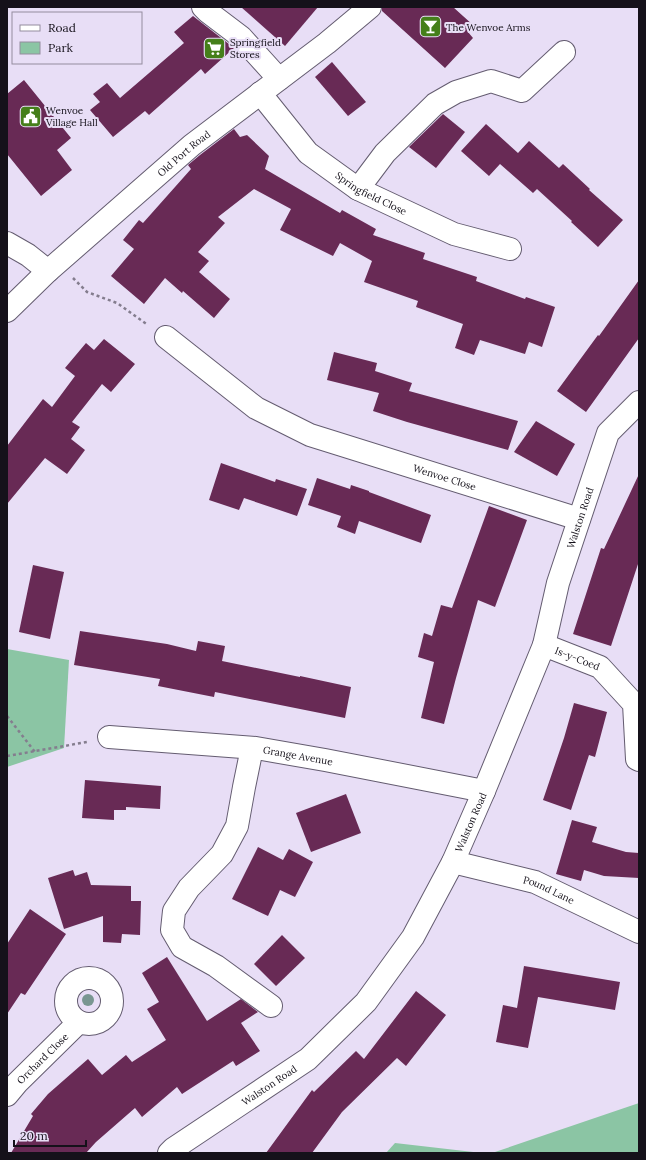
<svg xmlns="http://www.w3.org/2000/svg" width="646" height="1160" viewBox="0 0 646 1160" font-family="Lora,serif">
	<rect width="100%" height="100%" fill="#e8def6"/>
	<!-- green -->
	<g fill="#8bc5a4">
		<path d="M7 649 69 660 64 748 7 767Z"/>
		<path d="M639 1103V1153H492Z"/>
		<path d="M395 1143 482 1153H386Z"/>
	</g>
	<!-- building -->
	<g fill="#682a55">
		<path d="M241 7H318L285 46Z"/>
		<path d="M382 7H453L473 25 468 32 473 38 445 68 382 11Z"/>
		<path d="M193 16 234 48 205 74 201 69 149 115 145 111 113 137 90 110 100 102 93 94 107 83 120 98 184 43 174 32Z"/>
		<path d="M332 62 366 102 348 116 315 77Z"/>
		<path d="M24 80 71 138 57 150 72 170 41 196 7 154V94Z"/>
		<path d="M443 114 465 132 436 168 409 147Z"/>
		<path d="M486 124 518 153 529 141 559 168 563 164 590 189 589 190 623 220 598 247 571 222 572 221 537 189 533 193 500 164 489 176 461 151Z"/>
		<path d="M234 129 240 137 247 135 269 156 265 169 340 213 342 210 376 229 373 235 425 253 423 259 477 277 476 281 525 299 526 297 555 307 542 347 529 342 525 354 480 340 474 355 455 348 463 324 416 307 418 301 364 282 372 261 340 243 333 256 280 230 291 209 254 189 218 217 225 223 198 252 209 261 199 272 230 299 214 318 183 291 182 293 165 278 144 304 111 276 134 249 123 240 139 220 143 223 191 169 188 165 200 155Z"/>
		<path d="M639 280V338L586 412 557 391 598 335 599 336Z"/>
		<path d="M104 339 135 364 111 392 102 384 72 422 80 427 71 439 85 450 67 474 45 458 7 504V446L43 399 52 407 75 376 65 368 86 343 94 350Z"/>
		<path d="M334 352 377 363 375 371 412 383 409 391 518 421 508 450 407 422 373 411 379 393 327 380Z"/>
		<path d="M536 421 575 444 557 476 514 452Z"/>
		<path d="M221 463 275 482 276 479 307 489 297 516 244 498 239 510 209 500Z"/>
		<path d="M639 474V561L611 646 573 634 601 548 604 549Z"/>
		<path d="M317 478 350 489 351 485 369 491V492L431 515 421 543 359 521 355 534 337 527 341 516 308 505Z"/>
		<path d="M489 506 527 520 495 607 478 600 456 678 444 724 421 718 434 662 418 657 424 633 432 636 441 605 452 608Z"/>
		<path d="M33 565 64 572 50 639 19 632Z"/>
		<path d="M80 631 167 644 196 651 198 641 225 646 222 661 300 677V676L351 687 345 718 215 692 214 697 158 686 160 679 74 665Z"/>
		<path d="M574 703 607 712 595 757 589 755 571 810 543 800 564 738Z"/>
		<path d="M85 780 161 786 160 809 126 807V810H114V820L82 818Z"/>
		<path d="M346 794 361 833 311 852 296 813Z"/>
		<path d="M572 820 597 827 592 842 626 852 639 853V878L604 876 584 870 581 881 556 874Z"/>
		<path d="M258 847 283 860 289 849 313 862 295 897 280 890 268 916 232 899Z"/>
		<path d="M73 870 75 876 87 872 91 885 131 886V901H141L140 935 122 934 121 943 103 942V916L64 929 48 878Z"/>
		<path d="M30 909 66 934 25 995 21 993 7 1014V944Z"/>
		<path d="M282 935 305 958 276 986 254 964Z"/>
		<path d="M167 957 207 1021 241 999 258 1012 241 1023 260 1051 236 1066 233 1061 182 1094 177 1087 142 1117 135 1108 96 1142 86 1153H11L33 1116 31 1114 48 1094 88 1059 102 1075 126 1055 132 1062 166 1040 147 1009 159 1002 142 973Z"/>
		<path d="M524 966 620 982 615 1010 538 997 528 1048 496 1042 503 1005 517 1008Z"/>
		<path d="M416 991 446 1015 406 1066 397 1058 342 1112 312 1153H266L312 1090 314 1092 356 1051 364 1059Z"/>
	</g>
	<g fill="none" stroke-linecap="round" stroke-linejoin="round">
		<defs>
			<g id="minor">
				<path d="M203 7 208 12 241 37 279 79"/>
				<path id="s1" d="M260 93 308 153 358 189 454 234 510 249"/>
				<path d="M358 189 385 153 435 104 456 92 491 81 522 91 564 52"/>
				<path d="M7 243 28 255 48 271"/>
				<path id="s2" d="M7 311 48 271 192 145 327 43 370 7"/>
				<path id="s3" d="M166 337 256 408 310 435 579 519"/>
				<path id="s4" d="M544 645 600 667 634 704 637 759 639 760"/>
				<path id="s5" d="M109 737 256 748 325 760 484 791"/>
				<path d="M252 748 244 787 237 826 222 854 189 888 174 911 172 930 182 947 216 966 271 1006"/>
				<path id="s6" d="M453 862 535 882 639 932"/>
				<circle cx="89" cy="1001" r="23"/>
				<path id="s7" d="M7 1095 17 1083 79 1022"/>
				<path id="s8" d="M169 1153 173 1149 308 1059 366 1002 413 937 453 862 484 791 544 645 558 583 608 433 639 402"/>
			</g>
		</defs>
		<!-- minor casing -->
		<use href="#minor" stroke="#645c70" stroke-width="24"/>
		<!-- path -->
		<g stroke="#847d8e" stroke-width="2.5" stroke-dasharray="3 3" stroke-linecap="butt">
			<path d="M73 278 87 292 117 303 148 325"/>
			<path d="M7 716 35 752"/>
			<path d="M7 756 87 742"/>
		</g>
		<!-- minor -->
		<use href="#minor" stroke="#fff" stroke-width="22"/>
	</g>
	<!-- trees -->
	<circle fill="#799691" cx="88" cy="1000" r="6"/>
	<!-- icons -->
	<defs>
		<symbol id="bar-square" viewBox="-11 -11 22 22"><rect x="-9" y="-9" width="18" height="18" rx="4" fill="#457f1a" stroke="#e8def6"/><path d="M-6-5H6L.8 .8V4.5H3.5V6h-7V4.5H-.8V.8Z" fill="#fff"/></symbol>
		<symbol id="supermarket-square" viewBox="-11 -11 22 22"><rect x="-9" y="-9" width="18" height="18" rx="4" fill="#457f1a" stroke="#e8def6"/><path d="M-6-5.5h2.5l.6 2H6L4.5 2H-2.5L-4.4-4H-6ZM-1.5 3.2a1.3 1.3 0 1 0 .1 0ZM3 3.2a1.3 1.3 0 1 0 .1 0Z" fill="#fff"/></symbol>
		<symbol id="civic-square" viewBox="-11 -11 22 22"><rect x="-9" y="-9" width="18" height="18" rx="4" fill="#457f1a" stroke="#e8def6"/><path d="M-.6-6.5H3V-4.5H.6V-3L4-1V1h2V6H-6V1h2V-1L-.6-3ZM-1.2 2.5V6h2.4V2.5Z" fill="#fff"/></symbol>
	</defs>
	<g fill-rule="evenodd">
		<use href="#bar-square" x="418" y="14" width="25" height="25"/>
		<use href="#supermarket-square" x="202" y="36" width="25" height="25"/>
		<use href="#civic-square" x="18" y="104" width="25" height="25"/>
	</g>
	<g text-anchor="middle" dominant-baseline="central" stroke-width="4" stroke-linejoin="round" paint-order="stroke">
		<!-- poi labels -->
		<g font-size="10" fill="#15111a" stroke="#e8def6" text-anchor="start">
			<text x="446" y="27">The Wenvoe Arms</text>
			<text x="230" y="42">Springfield<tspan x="230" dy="12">Stores</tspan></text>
			<text x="46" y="110">Wenvoe<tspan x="46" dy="12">Village Hall</tspan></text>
		</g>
		<!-- street labels -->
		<g font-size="10" fill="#15111a" stroke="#e8def6">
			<text stroke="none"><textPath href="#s2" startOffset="237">Old Port Road</textPath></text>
			<text stroke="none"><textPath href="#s1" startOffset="152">Springfield Close</textPath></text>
			<text stroke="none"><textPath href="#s3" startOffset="316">Wenvoe Close</textPath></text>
			<text stroke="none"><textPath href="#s8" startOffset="782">Walston Road</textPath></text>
			<text stroke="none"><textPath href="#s4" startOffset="36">Is-y-Coed</textPath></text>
			<text stroke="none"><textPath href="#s5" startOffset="190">Grange Avenue</textPath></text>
			<text stroke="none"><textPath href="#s8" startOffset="458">Walston Road</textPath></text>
			<text stroke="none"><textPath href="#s6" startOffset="100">Pound Lane</textPath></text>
			<text stroke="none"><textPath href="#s7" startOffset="51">Orchard Close</textPath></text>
			<text stroke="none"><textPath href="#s8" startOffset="121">Walston Road</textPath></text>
		</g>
	</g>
	<!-- border -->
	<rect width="646" height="1160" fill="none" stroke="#15111a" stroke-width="16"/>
	<!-- legend -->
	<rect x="12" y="12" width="130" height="52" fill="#e8def6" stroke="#948c9e"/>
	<rect x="20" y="25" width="20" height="6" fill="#ffffff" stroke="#948c9e"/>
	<text x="48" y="32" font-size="12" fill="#15111a">Road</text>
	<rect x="20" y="42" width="20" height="12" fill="#8bc5a4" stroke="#948c9e"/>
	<text x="48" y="52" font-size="12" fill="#15111a">Park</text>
	<!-- scale -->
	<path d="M14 1140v6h72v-6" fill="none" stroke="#15111a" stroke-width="2"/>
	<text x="20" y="1140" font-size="12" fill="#15111a" stroke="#e8def6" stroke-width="3" paint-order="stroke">20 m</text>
</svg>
